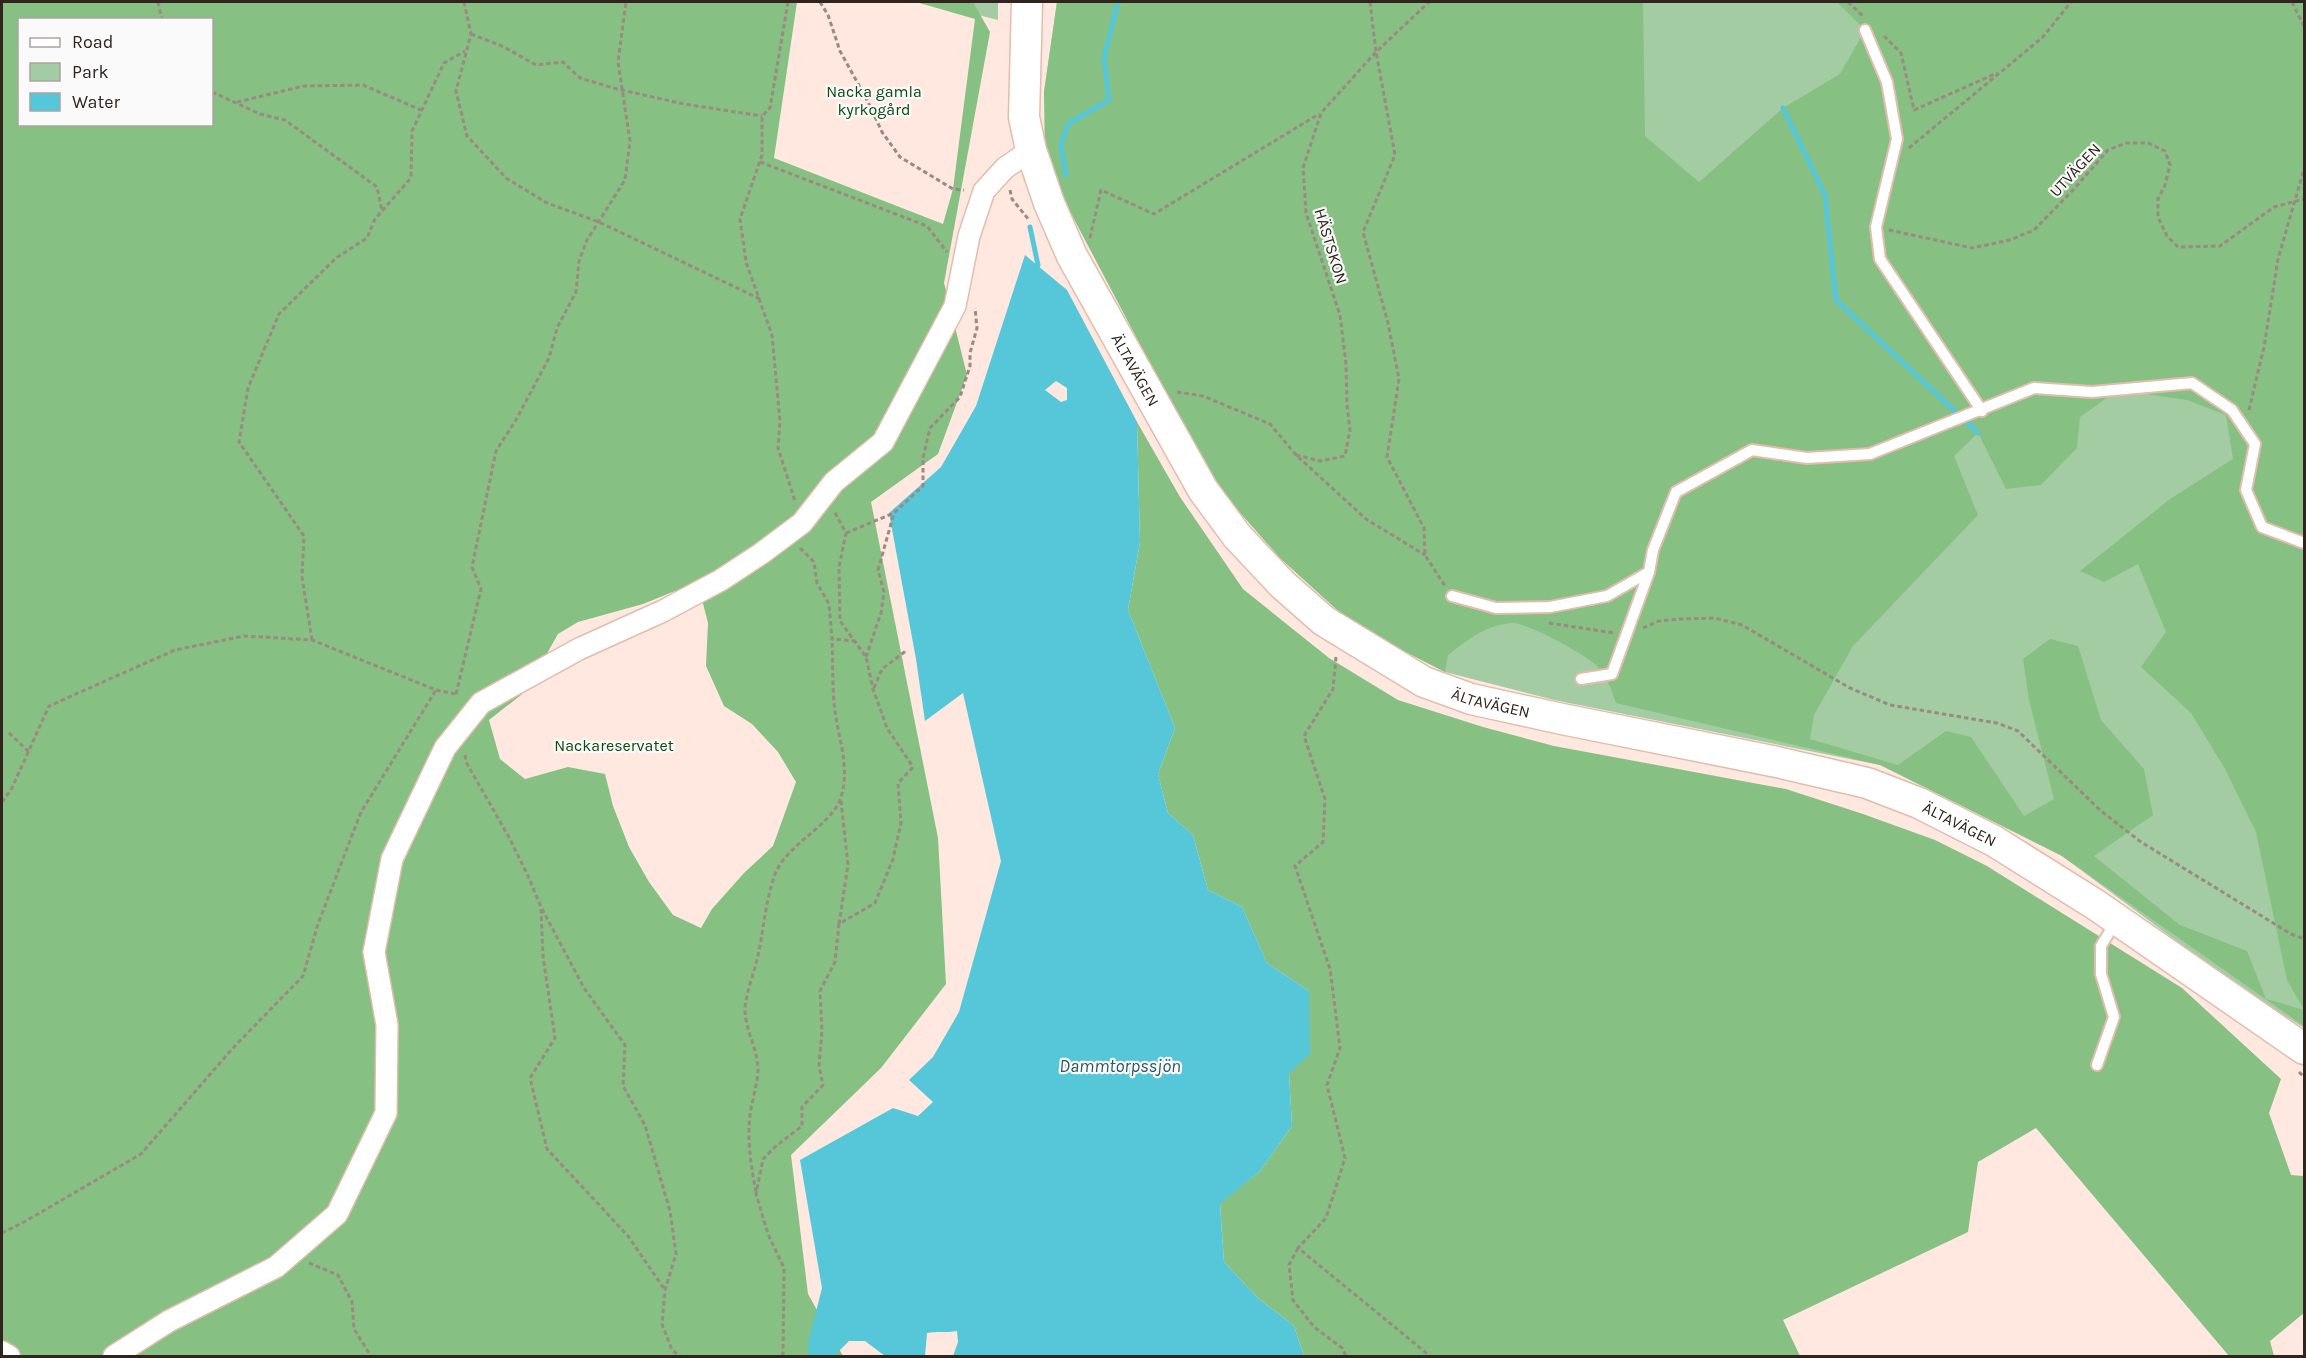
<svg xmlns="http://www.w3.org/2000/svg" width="2306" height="1358" viewBox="0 0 2306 1358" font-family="Karla,sans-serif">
	<rect width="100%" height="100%" fill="#ffe8df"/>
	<!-- green -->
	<g fill="#a4cca2">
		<path d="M927 2H998V20Z"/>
		<path d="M1057 2H2304V1028L2233 983 2062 856 1882 762 1880 765 1554 700 1445 672 1355 626 1280 558 1044 92Z"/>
	</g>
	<!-- forest -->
	<g fill="#86c083" fill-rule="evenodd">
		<path d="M2 2H797L774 158 943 224 953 189 975 19 916 2H973L990 32 944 283 967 375 938 454 871 502 938 838 946 984 881 1068 791 1155 808 1294 843 1356H2ZM20 20H212V124H20ZM699 588 708 623 706 666 724 706 752 724 778 752 796 782 773 846 744 873 712 909 701 928 673 915 649 882 629 847 613 806 605 774 568 767 525 779 500 759 489 720 521 695 536 673 558 634 578 622 643 604 675 591Z"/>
		<path d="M1057 2H1643L1645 136 1699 182 1783 108 1840 74 1865 30 1837 2H2304V1026L2062 856 1880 765 1616 703C1612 691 1607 677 1598 667 1589 656 1525 622 1513 623 1485 625 1469 639 1448 655L1445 672 1355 626 1280 558 1212 481 1045 164 1044 92ZM2118 390 2187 400 2226 415 2233 459 2170 499 2080 571 2104 582 2138 564 2166 632 2141 667 2191 713 2225 769 2256 832 2287 980 2304 1010 2266 999 2247 951 2180 925 2094 856 2153 815 2144 769 2101 720 2078 646 2050 639 2023 659 2029 700 2054 799 2024 816 1971 737 1946 731 1898 765 1810 739 1814 715 1853 646 1978 515 1954 456 1978 433 2006 489 2041 485 2077 448 2080 417Z"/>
		<path d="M1137 422 1180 497 1243 589 1329 658 1398 700 1483 727 1554 746 1786 789 1863 814 1935 840 1987 866 2182 988 2281 1079 2269 1113 2291 1175 2304 1176V1313L2270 1341 2274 1356H2229L2036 1128 1978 1162 1968 1232 1783 1320 1800 1356H1304L1294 1326 1258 1298 1224 1262 1220 1203 1260 1171 1292 1126 1289 1073 1309 991 1267 963 1242 907 1208 890 1193 835 1168 813 1158 774 1175 728 1128 610 1140 542Z"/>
	</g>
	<!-- water -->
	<path fill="#55c7d9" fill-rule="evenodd" d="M1025 255 1067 290 1137 422 1140 542 1128 610 1175 728 1158 774 1168 813 1193 835 1208 890 1242 907 1267 963 1309 991 1310 1054 1289 1073 1292 1126 1260 1171 1220 1204 1224 1262 1258 1298 1294 1326 1304 1356H953L958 1342 957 1331C946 1333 937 1331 927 1333L925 1356H885L865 1341H849L834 1356H809L808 1343 822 1288 800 1160 893 1108 918 1116 933 1102 909 1080 933 1057 959 1012 1001 861 963 693 925 721 916 659 889 513 941 467 976 406ZM1056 381 1067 388V400L1061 402 1045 390Z"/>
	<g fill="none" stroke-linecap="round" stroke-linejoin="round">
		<!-- stream -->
		<g stroke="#55c7d9" stroke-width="5">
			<path d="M1783 108 1825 195 1836 300 1959 415"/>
			<path d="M1066 175 1061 145 1068 124 1109 100 1104 58 1118 2"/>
			<path d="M1030 227 1038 265"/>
			<path d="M1966 421 1978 433"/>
		</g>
		<defs>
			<g id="lane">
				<path d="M1865 30 1887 82 1897 139 1876 227 1880 259 1982 411"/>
				<path d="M1452 596 1496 608 1550 607 1607 596 1649 572"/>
				<path d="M1581 679 1612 674 1649 572 1653 550 1676 492 1752 450 1807 458 1870 454 2034 388 2092 392 2192 383 2232 410 2255 444 2246 490 2262 527 2304 543"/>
				<path d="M2097 1065 2114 1017 2101 974V946L2116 921"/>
			</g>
			<g id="street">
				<path d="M2 1352 9 1356"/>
				<path d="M114 1356 169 1321 276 1267 337 1214 386 1113 387 1025 374 952 392 859 445 748 481 703 579 649 663 611 721 580 762 553 802 523 834 482 883 442 955 306 969 236 984 191 1005 168 1031 150"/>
			</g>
			<g id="secondary">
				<path id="s1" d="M1027 2 1024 117 1031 150 1049 203 1072 256 1203 490 1237 536 1282 584 1324 621 1424 682 1471 699 1562 719 1777 762 1867 783 1919 803 1994 841 2096 905 2304 1049"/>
			</g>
		</defs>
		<!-- lane casing -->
		<use href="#lane" stroke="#e1bdae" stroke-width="14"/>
		<!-- street casing -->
		<use href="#street" stroke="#e1bdae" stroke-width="24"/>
		<!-- secondary casing -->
		<use href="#secondary" stroke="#e1bdae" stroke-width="33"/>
		<!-- path -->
		<g stroke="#9b8982" stroke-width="3" stroke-dasharray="4.5 3" stroke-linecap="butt">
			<path d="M158 2 162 20"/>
			<path d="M464 2 471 34 456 91 467 136 506 178 547 203 599 222 760 299"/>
			<path d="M788 2 770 108 762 116V155L740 219 746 262 772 335 780 421 778 448 795 501"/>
			<path d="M820 2 828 15 840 51 867 100 882 132 900 157 953 189 964 190"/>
			<path d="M1370 2 1376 52 1395 155 1363 232 1388 323 1399 379 1387 457 1424 528 1425 555 1445 586"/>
			<path d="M1848 2 1864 17"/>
			<path d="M2292 2 2304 26"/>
			<path d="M471 34 504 47 536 65 563 62 580 78 617 89 684 104 762 116"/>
			<path d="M1884 36 1901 53 1914 110 1997 73"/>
			<path d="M212 92 260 114 285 120 377 187 382 211"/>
			<path d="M237 102 304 86 363 85 421 110"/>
			<path d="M1909 148 2043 37 2071 2"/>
			<path d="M760 162 927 226 947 252"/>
			<path d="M1010 190 1012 199 1029 220"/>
			<path d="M1889 230 1972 248 2010 240 2034 230 2074 189 2108 150 2126 143H2148L2165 151 2170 165 2165 185 2158 199V217L2167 236 2178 247 2220 246 2274 207 2304 199"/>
			<path d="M1090 238 1101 190 1154 214 1319 114"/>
			<path d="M1177 392 1203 396 1270 424 1296 455 1366 519 1425 555"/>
			<path d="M2249 410 2264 347 2278 259 2304 169"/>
			<path d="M1296 455 1320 461 1345 456 1350 430 1347 405 1346 364 1340 315 1306 213 1303 168 1321 113 1376 52 1429 2"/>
			<path d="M846 533 894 513 923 486V458L930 428 960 397 970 366V353L977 328 975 308"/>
			<path d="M800 548 814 562 817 583 829 604 832 639 855 641"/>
			<path d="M1549 623 1614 633"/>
			<path d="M1643 628 1659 621 1679 619 1715 618 1742 625 1850 688 1890 705 1997 723 2018 731 2101 811 2141 842 2291 934 2304 939"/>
			<path d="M312 640 302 577 304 536 239 442 248 388 279 314 336 258 367 238 375 219 411 178 412 131 444 63 465 51"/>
			<path d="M866 657 881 613 884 592 878 570 894 513"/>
			<path d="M1336 657 1333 689 1304 736 1325 799 1323 842 1295 866 1330 969 1340 1048 1327 1085 1345 1158 1326 1218 1298 1248 1430 1356"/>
			<path d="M874 688 882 669 907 650"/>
			<path d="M456 694 481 589 472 567 496 451 516 420 549 358 557 328 576 292 579 261 587 240 625 180 630 141 618 62 626 2"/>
			<path d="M9 733 29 752"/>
			<path d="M465 755 466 762 510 839 528 876 541 907 584 988 625 1045 623 1086 645 1125 670 1211 676 1254 665 1290 662 1324 672 1350 680 1356"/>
			<path d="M2 802 11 790 49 706 175 650 244 636 312 640 436 690 456 694"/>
			<path d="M541 909 543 956 555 1038 530 1078 547 1149 628 1236 665 1290"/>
			<path d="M839 924 848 865 841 801"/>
			<path d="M2299 1072 2304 1077"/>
			<path d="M756 1192C751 1166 747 1142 750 1115 752 1101 757 1085 758 1071 758 1048 745 1031 745 1009 746 993 753 976 757 960 764 931 765 899 776 872 788 844 833 824 841 797 850 769 839 739 835 712 832 688 833 663 832 639"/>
			<path d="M2 1233 24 1222 141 1154 232 1049 303 976 318 924 361 812 436 690"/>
			<path d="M1298 1248 1289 1265 1293 1300 1314 1327 1342 1348 1346 1356"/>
			<path d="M309 1263 338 1275 352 1302 354 1329 371 1356"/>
			<path d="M783 1356 784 1268 768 1234 756 1194 763 1159 776 1146 802 1126V1107L823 1085 819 1066 822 1031 820 991 835 962 839 924 875 903 893 859 901 823 898 783 913 767 887 728 873 689 866 657 840 621 839 567 846 533 834 511"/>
		</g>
		<!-- lane -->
		<use href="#lane" stroke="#fff" stroke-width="10"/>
		<!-- street -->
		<use href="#street" stroke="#fff" stroke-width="21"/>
		<!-- secondary -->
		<use href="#secondary" stroke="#fff" stroke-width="30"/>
	</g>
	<g text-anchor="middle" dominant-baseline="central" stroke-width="4.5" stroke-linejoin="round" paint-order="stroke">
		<!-- park labels -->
		<g font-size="16" fill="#0d4b11" stroke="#fafafa">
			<text x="874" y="91">Nacka gamla<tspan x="874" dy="18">kyrkogård</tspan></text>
			<text x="614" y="745">Nackareservatet</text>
		</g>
		<!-- street labels -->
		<g font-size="16" fill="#31241e" stroke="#fafafa">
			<text transform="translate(2075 170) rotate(-47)">UTVÄGEN</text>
			<text transform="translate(1331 246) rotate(73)">HÄSTSKON</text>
			<text stroke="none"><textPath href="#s1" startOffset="393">ÄLTAVÄGEN</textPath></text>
			<text stroke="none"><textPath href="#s1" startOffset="897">ÄLTAVÄGEN</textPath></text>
			<text stroke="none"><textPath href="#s1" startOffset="1383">ÄLTAVÄGEN</textPath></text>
		</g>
		<!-- water labels -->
		<g font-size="18" font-style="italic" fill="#27575f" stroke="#fafafa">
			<text x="1120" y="1066">Dammtorpssjön</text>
		</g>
	</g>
	<!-- border -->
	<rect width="2306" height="1358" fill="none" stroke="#31241e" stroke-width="6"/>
	<!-- legend -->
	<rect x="18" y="18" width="195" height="108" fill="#fafafa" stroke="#aaa4a2" stroke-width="1.5"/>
	<rect x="30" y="38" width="30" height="9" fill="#ffffff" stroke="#aaa4a2" stroke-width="1.5"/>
	<text x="72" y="48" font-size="18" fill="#31241e">Road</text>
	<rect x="30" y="63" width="30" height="18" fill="#a4cca2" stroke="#aaa4a2" stroke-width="1.5"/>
	<text x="72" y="78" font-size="18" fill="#31241e">Park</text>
	<rect x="30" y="93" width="30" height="18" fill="#55c7d9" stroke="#aaa4a2" stroke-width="1.5"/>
	<text x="72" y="108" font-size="18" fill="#31241e">Water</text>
</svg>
